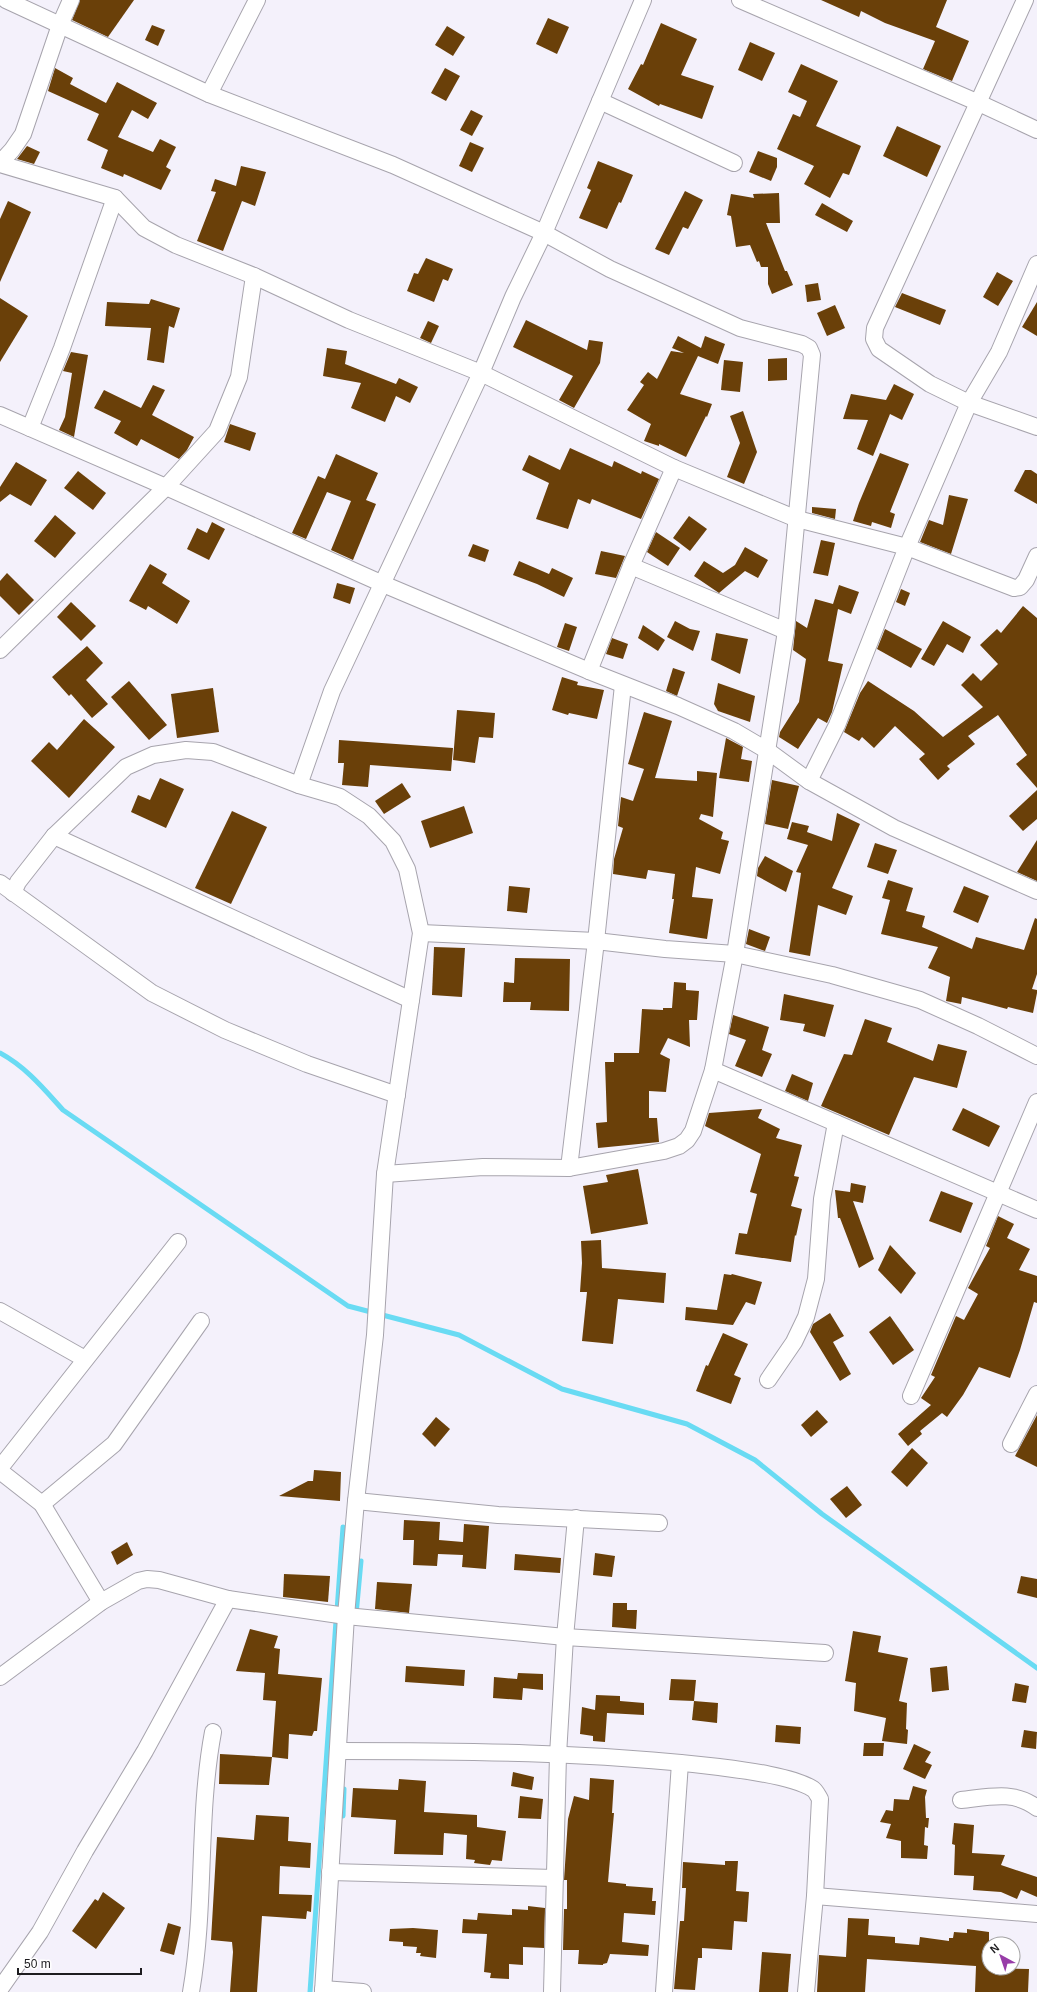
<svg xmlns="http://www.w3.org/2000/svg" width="1037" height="1992" viewBox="0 0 1037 1992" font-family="Arial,sans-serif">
	<rect width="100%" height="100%" fill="#f4f1fb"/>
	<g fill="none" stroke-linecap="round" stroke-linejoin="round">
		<!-- stream -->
		<g stroke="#69dbf3" stroke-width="5">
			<path d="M0 1053C26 1067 44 1089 63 1110L348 1306 459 1335 562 1389 687 1424 755 1460 822 1514 1037 1668"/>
			<path d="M337 1611 343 1527"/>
			<path d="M356 1615 361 1561"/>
			<path d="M343 1816 344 1789"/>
			<path d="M310 1992 336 1621"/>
		</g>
	</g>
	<!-- building -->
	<g fill="#6a4009">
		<path d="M80 0H134L108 37 72 20Z"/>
		<path d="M821 0H947L936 27 969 41 952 81 923 69 935 41 885 23 861 11 859 17Z"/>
		<path d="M548 18 569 27 557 54 536 44Z"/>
		<path d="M661 23 697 39 681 75 714 86 702 119 660 104 659 106 628 89 641 64 643 65Z"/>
		<path d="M152 25 165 30 158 46 145 40Z"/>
		<path d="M447 26 465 37 453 56 435 45Z"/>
		<path d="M750 42 775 53 762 81 738 70Z"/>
		<path d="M801 64 838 81 816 126 861 146 849 175 843 173 830 198 804 184 814 166 777 149 793 114 800 117 807 101 788 92Z"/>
		<path d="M55 68 73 78 70 84 106 103 117 82 157 103 148 119 132 110 118 137 153 152 160 139 176 147 166 167 171 170 161 190 124 174 123 177 101 168 108 150 87 140 99 114 48 91Z"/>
		<path d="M445 68 460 76 446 101 431 93Z"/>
		<path d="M471 110 483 116 472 136 460 130Z"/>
		<path d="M897 126 941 146 927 177 883 156Z"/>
		<path d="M470 142 484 148 472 172 459 166Z"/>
		<path d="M27 146 40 152 34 164 17 159Z"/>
		<path d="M758 151 777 158V167L771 181 749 172Z"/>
		<path d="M598 161 633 175 621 203 619 202 607 229 579 218 591 190 587 188Z"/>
		<path d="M241 166 266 172 255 206 242 201 223 251 197 241 216 192 211 191 215 179 236 186Z"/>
		<path d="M685 191 703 200 688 229 683 227 669 255 655 249Z"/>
		<path d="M779 193 780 223H766L785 271H787L793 285 772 294 768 284V267H761L759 261 757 262 750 245 736 247 731 216 727 215 731 194 754 198 753 194Z"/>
		<path d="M8 201 31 212 0 282V219Z"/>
		<path d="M822 203 853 221 847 232 815 215Z"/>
		<path d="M426 258 453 269 448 281 443 279 434 302 407 291 414 273 418 274Z"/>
		<path d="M997 272 1013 281 998 306 983 297Z"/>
		<path d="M818 283 821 300 807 302 805 285Z"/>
		<path d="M902 293 946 310 940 325 895 307Z"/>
		<path d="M0 298 28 316 0 362Z"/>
		<path d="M151 299 180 308 174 328 169 326 164 363 147 360 151 328 105 326 107 302 149 304Z"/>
		<path d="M1037 302V336L1022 327Z"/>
		<path d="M835 305 845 328 827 336 817 313Z"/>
		<path d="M526 320 587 350 589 340 603 342 600 363 574 408 559 400 573 376 513 347Z"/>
		<path d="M428 321 439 326 431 343 420 338Z"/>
		<path d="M678 336 701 348 705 336 725 344 718 364 698 356 680 394 712 404 707 417 706 416 686 457 659 444V446L644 441 651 424 627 410 644 385 640 382 648 372 657 379 671 351 684 353 672 348Z"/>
		<path d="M327 348 347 351 345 364 396 384 399 378 418 387 410 403 396 396 385 422 351 408 361 383 323 376Z"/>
		<path d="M71 352 88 355 74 437 59 430 65 417 72 373 63 371Z"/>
		<path d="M787 358V380L768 381V359Z"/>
		<path d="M724 360 743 362 740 392 721 390Z"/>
		<path d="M894 384 914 394 902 420 890 414 873 456 857 449 868 420 843 419 851 394 886 400Z"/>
		<path d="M153 385 165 390 152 415 194 437 187 450 179 459 141 439 137 446 114 433 121 421 94 408 104 390 141 408Z"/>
		<path d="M743 411 757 452 744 484 727 477 740 443 730 416Z"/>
		<path d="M230 424 256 433 250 451 224 442Z"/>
		<path d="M570 448 612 467 614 461 641 474 642 471 659 479 641 519 592 499 590 504 578 499 568 529 536 519 549 483 522 470 529 455 560 470Z"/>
		<path d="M880 453 909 464 890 512 895 514 891 528 872 522 871 526 853 521 859 503Z"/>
		<path d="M336 454 378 473 366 500 376 504 353 560 331 550 351 501 327 492 306 539 292 533 318 476 325 479Z"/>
		<path d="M16 462 47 480 31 506 10 494 0 502V487Z"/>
		<path d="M1025 470H1031L1037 474V504L1014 491Z"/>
		<path d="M78 471 106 493 93 510 64 488Z"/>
		<path d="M949 495 968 499 951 554 920 542 929 520 943 525Z"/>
		<path d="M812 507 836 509 835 519 812 513Z"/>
		<path d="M55 515 76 533 55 558 34 541Z"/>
		<path d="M689 516 707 529 690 551 673 538Z"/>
		<path d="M212 522 225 529 209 560 187 549 197 528 207 533Z"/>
		<path d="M656 532 680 548 668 566 647 552Z"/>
		<path d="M821 540 835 543 828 576 813 573Z"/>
		<path d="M473 544 489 550 485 562 468 556Z"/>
		<path d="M745 547 768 560 758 578 745 571 719 593 694 576 704 561 723 573 735 565Z"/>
		<path d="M601 551 625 556 616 578 595 574Z"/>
		<path d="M519 561 549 574 552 568 573 578 564 597 537 584 513 575Z"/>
		<path d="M150 564 167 574 162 583 190 601 177 624 148 606 146 610 129 601Z"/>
		<path d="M7 573 34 600 19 615 0 596V581Z"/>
		<path d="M337 583 355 588 350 604 333 598Z"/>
		<path d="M839 585 859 592 851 614 838 609 828 661 843 664 832 712 827 723 818 718 798 749 779 737 780 732 799 702 806 659 793 650 796 621 807 628 815 599 833 604Z"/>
		<path d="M901 589 910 593 905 606 896 602Z"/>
		<path d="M71 602 96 626 81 641 57 617Z"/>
		<path d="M1023 606 1037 618V788L1016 764 1027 755 998 715 968 736 975 744 947 766 950 769 938 780 919 759 925 754 895 726 874 748 862 737 859 741 844 732 860 693 868 681 914 711 943 737 983 707 961 685 973 673 981 681 998 664 980 645 997 629 1001 633Z"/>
		<path d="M675 621 690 629 700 631 693 651 667 637Z"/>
		<path d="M943 621 971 637 963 653 947 644 934 666 921 659Z"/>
		<path d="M565 623 577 627 569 651 557 647Z"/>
		<path d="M643 625 665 640 658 651 638 638Z"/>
		<path d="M885 629 922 649 911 668 877 649Z"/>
		<path d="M716 633 748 639 740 674 711 660Z"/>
		<path d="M612 638 628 644 623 659 606 654Z"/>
		<path d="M87 646 103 663 86 680 108 704 92 718 71 694 69 696 52 677Z"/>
		<path d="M673 668 685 672 677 696 666 691Z"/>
		<path d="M562 677 578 682 577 685 604 690 597 719 569 713 568 715 552 710Z"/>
		<path d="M129 681 167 725 149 740 111 697Z"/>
		<path d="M718 683 755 696 750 722 718 711 714 704Z"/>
		<path d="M213 688 219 732 177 738 171 694Z"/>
		<path d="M457 710 495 713 493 738 479 737 475 763 453 760Z"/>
		<path d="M644 712 672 721 655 778 697 781V771L717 773 713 817 701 814 699 819 723 832 721 839 729 841 720 874 696 867 692 897 713 899 707 939 669 933 674 899H672L675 874 648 870 646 879 613 874 614 859 623 828 618 826 621 797 633 801 644 769 628 764Z"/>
		<path d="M84 719 115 747 69 798 31 761 49 742 57 750Z"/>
		<path d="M726 738 743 747 741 759 752 761 749 782 719 778Z"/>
		<path d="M339 740 453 748 451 771 370 765 368 787 342 785 344 763H338Z"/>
		<path d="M160 778 184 789 166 828 131 812 138 795 150 800Z"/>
		<path d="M772 780 799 786 788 829 765 824Z"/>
		<path d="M402 783 411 797 384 814 375 801Z"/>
		<path d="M1037 790V819L1023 831 1009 816Z"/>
		<path d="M464 806 473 833 430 848 421 821Z"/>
		<path d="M232 811 267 827 231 904 195 888Z"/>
		<path d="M837 813 860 824 832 888 853 896 846 915 818 905 810 956 789 952 801 873 796 872 808 845 787 839 792 822 809 826 807 832 832 841Z"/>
		<path d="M1037 840V881L1017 872Z"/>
		<path d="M875 843 897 850 888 874 867 867Z"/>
		<path d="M765 856 793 871 786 892 757 876 758 868Z"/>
		<path d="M888 880 913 888 906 911 925 916 922 927 972 949 976 937 1024 950 1035 918 1037 919V974L1032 989 1037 990V993L1033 1013 1008 1007 1007 1009 962 997 961 1004 946 1001 950 977 928 968 938 947 881 934 890 900 882 898Z"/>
		<path d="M509 886 530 888 527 913 507 911Z"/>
		<path d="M964 886 989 896 978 923 953 912Z"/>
		<path d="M749 929 770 937 765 951 746 944Z"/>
		<path d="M434 947 465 948 462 997 432 995Z"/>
		<path d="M515 958 570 959 569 1011 530 1010 531 1002H503L504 982 514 983Z"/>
		<path d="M674 982 686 983V990L699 991 697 1020H689L690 1047 668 1038 660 1054 670 1059 666 1092 649 1091V1118H657L659 1142 598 1148 596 1123 607 1122 605 1062H614V1053H639L642 1009 663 1010V1008H672Z"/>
		<path d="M784 994 834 1005 825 1037 803 1031 805 1024 780 1020Z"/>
		<path d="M733 1015 769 1027 762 1050 772 1054 762 1077 735 1066 746 1040 729 1034Z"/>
		<path d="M865 1019 892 1028 887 1042 933 1061 938 1044 967 1051 957 1088 914 1077 889 1135 821 1106 844 1054 852 1055Z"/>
		<path d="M792 1074 813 1083 808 1101 785 1091Z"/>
		<path d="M963 1108 1000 1126 989 1147 952 1130Z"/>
		<path d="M762 1109 758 1118 780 1129 776 1138 802 1145 794 1176 799 1177 791 1206 802 1209 796 1236 795 1235 791 1262 735 1254 739 1233 747 1234 757 1194 750 1192 761 1154 705 1126 709 1113Z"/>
		<path d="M638 1169 648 1224 591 1234 583 1186 608 1182 606 1175Z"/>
		<path d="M851 1183 866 1186 863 1203 853 1201 874 1259 859 1268 840 1218H838L835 1190 850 1192Z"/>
		<path d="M941 1191 973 1203 961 1233 929 1221Z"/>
		<path d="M998 1216 1014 1224 1007 1238 1030 1249 1019 1270 1037 1276V1303L1034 1302 1020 1350 1010 1378 979 1367 963 1395 947 1417 942 1413 920 1431 922 1434 908 1446 898 1434 931 1405 921 1398 935 1377 931 1375 956 1316 964 1320 978 1294 968 1288 990 1248 986 1246Z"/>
		<path d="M601 1240 602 1268 666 1273 664 1303 618 1299 613 1344 582 1341 587 1292H580L582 1263 581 1241Z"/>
		<path d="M890 1245 916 1273 901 1294 878 1270Z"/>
		<path d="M724 1274 731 1275 732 1274 762 1282 755 1305 746 1302 733 1325 685 1320 686 1307 717 1310Z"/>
		<path d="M830 1313 844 1336 833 1342 851 1374 840 1381 810 1332 813 1324Z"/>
		<path d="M890 1316 914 1350 893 1365 869 1332Z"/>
		<path d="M723 1333 748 1344 734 1375 741 1378 731 1404 696 1391 706 1365 708 1366Z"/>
		<path d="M817 1410 828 1422 811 1437 801 1425Z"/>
		<path d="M1037 1415V1467L1015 1456Z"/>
		<path d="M436 1417 450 1429 435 1447 422 1434Z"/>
		<path d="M912 1448 928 1463 907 1487 891 1472Z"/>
		<path d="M314 1470 341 1472 340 1501 279 1496 308 1481H313Z"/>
		<path d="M847 1486 862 1505 846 1518 830 1499Z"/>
		<path d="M404 1520 440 1522 439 1540 463 1542 464 1524 489 1526 486 1569 462 1567 463 1555 438 1554 437 1566 413 1565 414 1540H403Z"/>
		<path d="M127 1542 133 1555 117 1565 111 1552Z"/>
		<path d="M595 1553 615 1556 612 1577 593 1575Z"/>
		<path d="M515 1554 561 1558 560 1573 514 1570Z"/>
		<path d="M284 1574 330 1576 328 1602 283 1597Z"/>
		<path d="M1021 1576 1037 1579V1598L1017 1593Z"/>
		<path d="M377 1582 412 1584 409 1613 375 1609Z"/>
		<path d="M613 1603H627V1610H637L636 1629 612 1627Z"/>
		<path d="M250 1629 278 1636 274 1648 280 1649 278 1674 322 1678 317 1731H314L312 1736 289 1734 288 1759 272 1757 269 1785 219 1784 220 1754 272 1757 276 1701 263 1700 265 1673 236 1671Z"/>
		<path d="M853 1631 881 1636 878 1652 908 1658 899 1701 907 1703 906 1729 908 1730 907 1744 882 1741 886 1718 854 1711 856 1683 845 1681Z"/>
		<path d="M406 1666 465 1670 464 1686 405 1682Z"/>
		<path d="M947 1666 949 1690 932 1692 930 1668Z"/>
		<path d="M518 1673 543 1674V1690L523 1688 522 1700 493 1698 494 1677 517 1679Z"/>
		<path d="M671 1679 696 1680 694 1701 669 1700Z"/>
		<path d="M1015 1683 1029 1686 1026 1703 1012 1701Z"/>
		<path d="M596 1695 620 1696V1701L644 1703V1715L607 1713 605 1742 593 1741V1736L580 1734 582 1707 595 1710Z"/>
		<path d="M694 1701 718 1703 717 1723 692 1720Z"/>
		<path d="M776 1725 801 1727 800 1744 775 1742Z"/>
		<path d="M1024 1730 1037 1732 1036 1749 1021 1747Z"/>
		<path d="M864 1743H884L883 1756H863Z"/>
		<path d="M914 1744 931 1752 925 1762 932 1765 925 1779 903 1769Z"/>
		<path d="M513 1772 534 1777 532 1790 511 1786Z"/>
		<path d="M590 1778 614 1780 612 1813H614L608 1882 626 1884V1886L653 1888 652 1901H656L655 1915 624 1913 622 1942 649 1945 648 1956 610 1954 607 1963 603 1964V1965L578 1964 579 1950H563L564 1909H567V1880H564L568 1819 574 1796 589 1800Z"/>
		<path d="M399 1779 426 1781 424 1812 477 1815V1827L506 1831 502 1861 492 1860 490 1865 474 1863 475 1860 466 1859 467 1835 444 1833 443 1855 394 1854 396 1820 351 1817 353 1788 398 1790Z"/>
		<path d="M913 1786 927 1790 925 1797 926 1818H929L928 1828 925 1827 924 1845 928 1846 927 1859 901 1858V1841L886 1838 891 1824 880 1822 886 1810 893 1811 894 1799 909 1800Z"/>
		<path d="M520 1796 543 1799 541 1819 518 1818Z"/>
		<path d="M256 1815 289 1817 288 1841 311 1843 310 1868 280 1866 279 1894 312 1895 311 1912 307 1911 306 1919 262 1916 257 1992H230L233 1952 232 1942 211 1940 217 1837 254 1840Z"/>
		<path d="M954 1823 974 1825 972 1853 1005 1855 1001 1865 1037 1877V1897L1021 1890 1017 1899 1001 1892 973 1890 974 1876 954 1875 955 1845 952 1844Z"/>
		<path d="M725 1861H738L736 1891 749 1892 747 1922 734 1921 732 1950 702 1948V1958H698L695 1990 674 1989 680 1921H684L686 1888H682L683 1862 725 1865Z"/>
		<path d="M103 1892 125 1908 96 1949 72 1931 95 1899 98 1901Z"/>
		<path d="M528 1906 545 1908 544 1948 523 1947V1965L509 1964V1979L490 1978 491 1973 484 1972 487 1934 462 1933 463 1919 477 1920 478 1913 512 1915V1909L528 1910Z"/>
		<path d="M848 1918 869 1919 868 1935 895 1937V1943L919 1945 920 1937 949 1941V1938H953L954 1932 967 1933V1929L989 1932V1968L1029 1969 1028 1992H975L976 1966 867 1959 865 1992H817L819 1955 846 1957Z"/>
		<path d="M168 1923 181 1927 174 1955 160 1951Z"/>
		<path d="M413 1928 438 1930 436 1958 420 1956 421 1953H416L417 1947 403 1946V1942L389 1941 390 1929Z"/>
		<path d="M762 1952 791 1954 788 1992H759Z"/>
	</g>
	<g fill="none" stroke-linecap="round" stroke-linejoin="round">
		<defs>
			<g id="minor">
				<path d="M6 0 209 94 393 165 544 233 610 269 740 328 802 344 809 348 812 355 786 631 735 954 713 1070 693 1131 687 1140 679 1146 664 1151 569 1168 483 1167 385 1174"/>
				<path d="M740 0 979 103 1037 130"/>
				<path d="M1025 0 875 328 874 339 879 349 930 384 969 403 1037 427"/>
				<path d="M209 94 257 0"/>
				<path d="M600 101 734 163"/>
				<path d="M0 163 12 150 23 134 60 25 71 0"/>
				<path d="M0 164 115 198 144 228 176 245 254 276 349 320 481 373 674 468 797 519 907 547 1014 588 1020 587 1026 580 1037 556"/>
				<path d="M0 415 166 487 383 584 589 671 678 706 734 731 768 751 809 781 894 828 1037 891"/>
				<path d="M30 428 62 348 115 198"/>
				<path d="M631 566 786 631"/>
				<path d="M0 650 166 487 217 431 239 377 254 276"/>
				<path d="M589 671 631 566 674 468"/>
				<path d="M809 781 837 725 907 547 969 403 999 352 1037 264"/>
				<path d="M299 785 332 691 481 373 513 297 544 233 643 0"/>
				<path d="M54 836 411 1000"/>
				<path d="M0 883 152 993 225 1030 307 1064 397 1095"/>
				<path d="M13 893 18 882 54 836 126 767 153 755 186 750 213 752 299 785 340 797 369 816 393 841 407 869 421 933 385 1174 375 1335 356 1501 346 1616 323 1992"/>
				<path d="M421 933 596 941 665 949 735 954 832 975 920 1000 978 1026 1037 1056"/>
				<path d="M713 1070 1037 1210"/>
				<path d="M569 1168 596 941 623 685"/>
				<path d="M0 1311 85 1359"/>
				<path d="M768 1380 794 1342 806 1317 816 1279 822 1199 836 1123"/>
				<path d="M911 1396 1037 1102"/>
				<path d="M1011 1444 1037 1394"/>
				<path d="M0 1468 178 1242"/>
				<path d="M0 1471 42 1504 101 1602"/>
				<path d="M356 1501 498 1515 659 1523"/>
				<path d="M42 1504 114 1444 201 1321"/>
				<path d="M0 1677 101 1602 138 1581 147 1579 159 1580 228 1599 346 1616 565 1637 825 1653"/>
				<path d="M338 1751C465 1751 593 1752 719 1767 743 1770 793 1776 813 1789 816 1791 818 1796 820 1799L815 1896 806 1992"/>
				<path d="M961 1800C989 1797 1014 1790 1037 1808"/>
				<path d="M330 1872 555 1878"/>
				<path d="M815 1896 1037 1914"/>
				<path d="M0 1989 40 1932 85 1851 145 1751 228 1599"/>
				<path d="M323 1989 363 1992"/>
				<path d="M191 1992C206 1906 197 1818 213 1732"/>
				<path d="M552 1992 558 1755 565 1637 576 1518"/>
				<path d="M664 1992 680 1763"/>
			</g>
		</defs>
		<!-- minor casing -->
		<use href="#minor" stroke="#a7a4ad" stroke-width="18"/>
		<!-- minor -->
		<use href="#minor" stroke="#fff" stroke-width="16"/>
	</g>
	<!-- north arrow -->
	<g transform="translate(1001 1956) rotate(320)"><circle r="19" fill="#ffffff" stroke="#a5a4a5"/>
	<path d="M0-3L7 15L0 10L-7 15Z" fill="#983da8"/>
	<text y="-6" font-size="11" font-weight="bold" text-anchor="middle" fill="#1d1c1f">N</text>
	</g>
	<!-- scale -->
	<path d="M18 1968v6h123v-6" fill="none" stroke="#1d1c1f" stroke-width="2"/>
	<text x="24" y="1968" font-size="12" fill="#1d1c1f" stroke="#ffffff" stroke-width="3" paint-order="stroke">50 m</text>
</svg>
